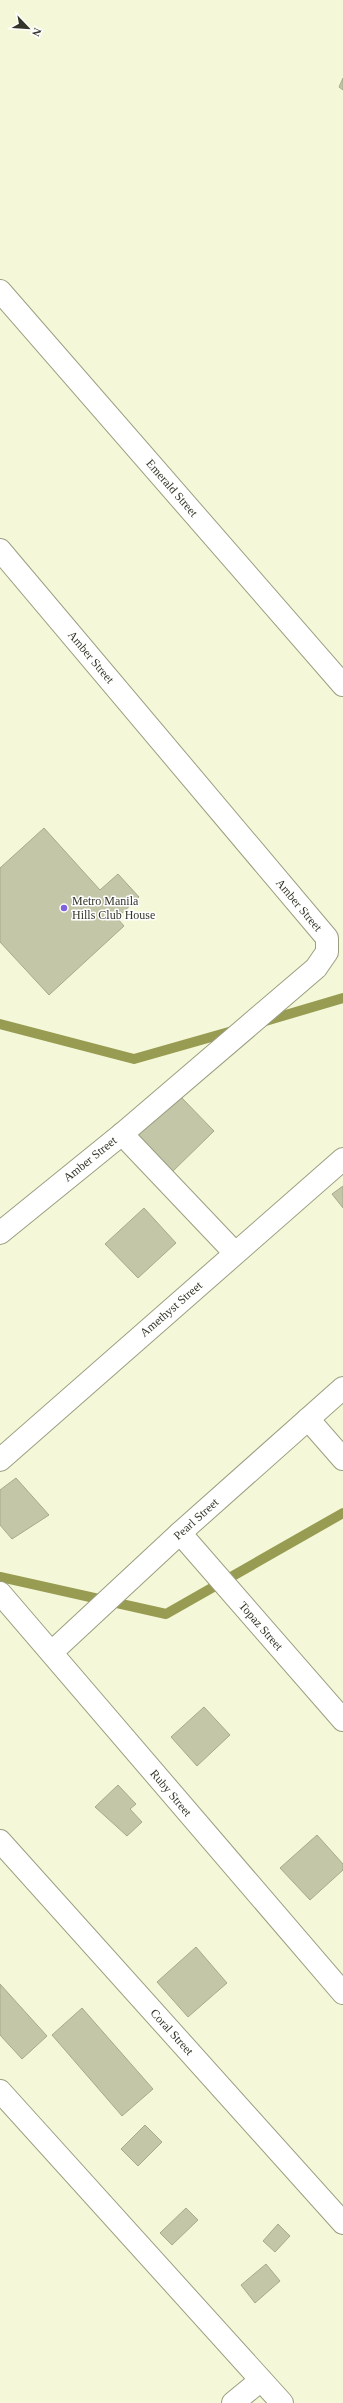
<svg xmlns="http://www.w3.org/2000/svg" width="343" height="2403" viewBox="0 0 343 2403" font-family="'Times New Roman',serif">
	<rect width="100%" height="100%" fill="#f5f8d8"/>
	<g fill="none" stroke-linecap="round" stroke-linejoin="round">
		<!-- stream -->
		<g stroke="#989c52" stroke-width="10">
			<path d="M262 1022 343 998"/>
			<path d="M0 1024 134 1059 236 1030"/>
			<path d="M0 1577 166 1614 343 1513"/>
		</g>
	</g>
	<!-- building -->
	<g fill="#c3c6a7" stroke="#a7aa8c">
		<path d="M343 78V90L339 87Z"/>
		<path d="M44 828 100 890 118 874 139 897 117 918 124 926 49 995 0 942V868Z"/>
		<path d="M179 1095 214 1131 170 1174 135 1137Z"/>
		<path d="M343 1186V1208L332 1194Z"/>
		<path d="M144 1208 176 1243 138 1278 105 1244Z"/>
		<path d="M16 1478 49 1515 12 1539 0 1525V1490Z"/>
		<path d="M204 1707 230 1735 197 1766 171 1737Z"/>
		<path d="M118 1785 136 1804 130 1809 142 1822 127 1836 95 1807Z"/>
		<path d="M317 1835 343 1864V1870L310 1900 280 1868Z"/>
		<path d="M196 1947 227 1983 188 2017 157 1982Z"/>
		<path d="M0 1984 47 2036 22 2059 0 2035Z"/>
		<path d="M82 2008 153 2089 122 2116 52 2035Z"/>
		<path d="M145 2125 162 2142 138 2166 121 2149Z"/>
		<path d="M186 2208 198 2220 172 2245 160 2233Z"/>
		<path d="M278 2224 290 2236 275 2252 263 2241Z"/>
		<path d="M266 2264 280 2281 255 2303 241 2285Z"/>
	</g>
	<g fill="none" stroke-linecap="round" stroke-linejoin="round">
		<defs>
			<g id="minor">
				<path d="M0 291 343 685"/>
				<path d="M0 550 327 938V952L316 968 122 1134 0 1233"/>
				<path d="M122 1134 235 1253"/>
				<path d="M308 1419 343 1459"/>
				<path d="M0 1460 343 1159"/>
				<path d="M180 1533 343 1720"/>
				<path d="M0 1593 343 1993"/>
				<path d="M52 1652 180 1533 343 1388"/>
				<path d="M0 1841 343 2223"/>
				<path d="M0 2091 282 2403"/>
				<path d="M233 2403 261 2380"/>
			</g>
		</defs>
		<!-- minor casing -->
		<use href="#minor" stroke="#9c9e81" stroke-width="24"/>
		<!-- minor -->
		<use href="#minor" stroke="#fff" stroke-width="22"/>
	</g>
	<!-- markers -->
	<circle fill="#8062dd" stroke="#fff" stroke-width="1.5" cx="64" cy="908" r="4"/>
	<g text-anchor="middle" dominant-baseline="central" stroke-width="3" stroke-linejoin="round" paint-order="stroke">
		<!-- street labels -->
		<g font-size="12" fill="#343529" stroke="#fff">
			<text transform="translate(172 488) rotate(49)">Emerald Street</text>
			<text transform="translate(91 657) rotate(50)">Amber Street</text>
			<text transform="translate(299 905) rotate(50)">Amber Street</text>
			<text transform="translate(90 1159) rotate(-39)">Amber Street</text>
			<text transform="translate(171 1309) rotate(-41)">Amethyst Street</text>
			<text transform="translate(196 1519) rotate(-42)">Pearl Street</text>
			<text transform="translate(261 1626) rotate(49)">Topaz Street</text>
			<text transform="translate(171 1793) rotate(50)">Ruby Street</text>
			<text transform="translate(172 2032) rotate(48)">Coral Street</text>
		</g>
		<!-- poi labels -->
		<g font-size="12" fill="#343529" stroke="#fff" text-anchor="start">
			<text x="72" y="901">Metro Manila<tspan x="72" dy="14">Hills Club House</tspan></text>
		</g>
	</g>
	<!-- north arrow -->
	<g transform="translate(28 28) rotate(115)" stroke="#ffffff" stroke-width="3" paint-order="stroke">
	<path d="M0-3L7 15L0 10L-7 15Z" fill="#343529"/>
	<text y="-6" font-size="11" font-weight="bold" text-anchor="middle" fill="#343529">N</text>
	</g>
</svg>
